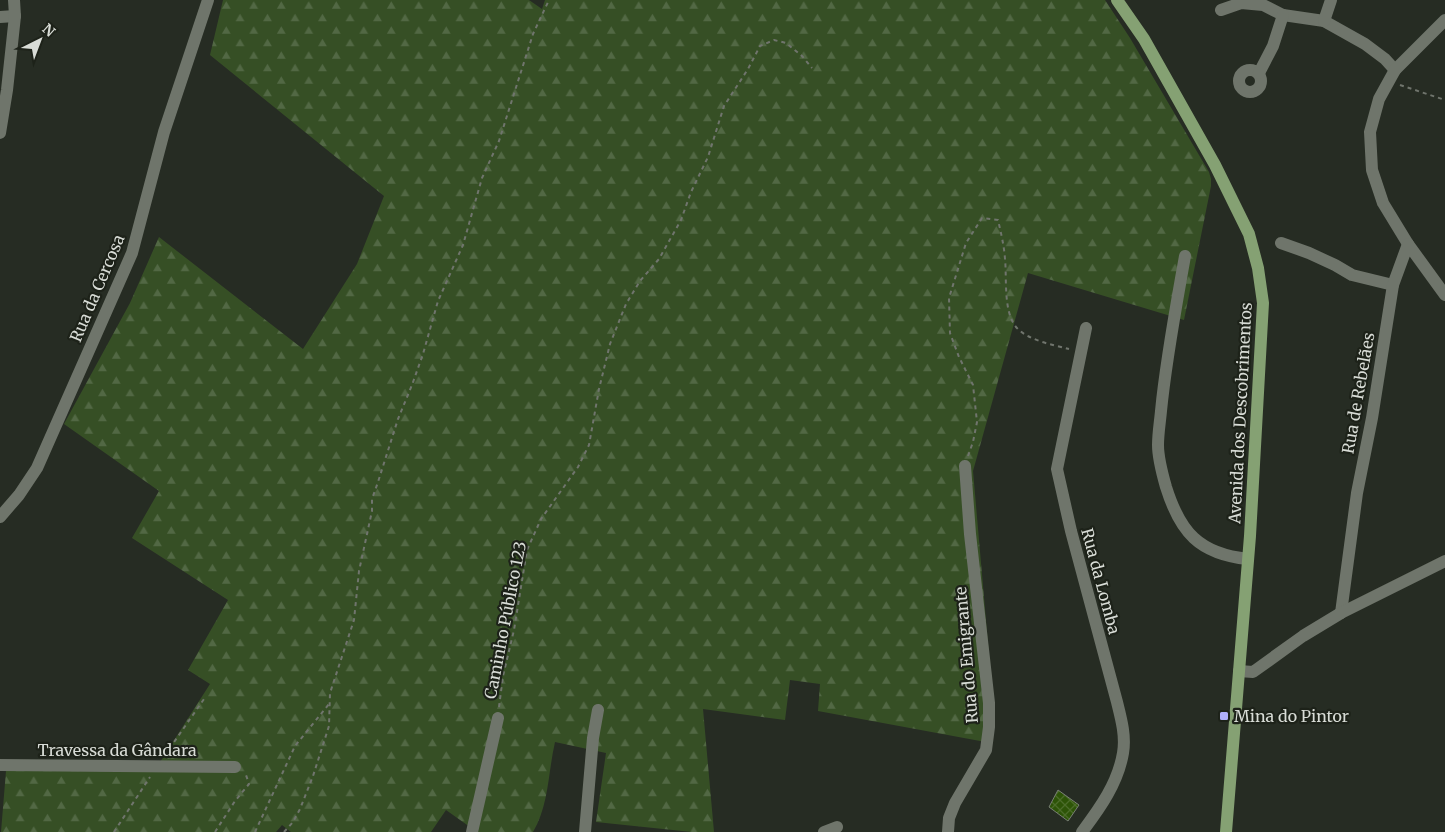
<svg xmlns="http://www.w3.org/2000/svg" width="1445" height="832" viewBox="0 0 1445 832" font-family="Merriweather,serif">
	<defs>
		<pattern id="forest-firs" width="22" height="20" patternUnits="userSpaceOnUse" patternTransform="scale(1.25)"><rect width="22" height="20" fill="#364f25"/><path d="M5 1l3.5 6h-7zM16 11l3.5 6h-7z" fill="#526844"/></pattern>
		<pattern id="building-cross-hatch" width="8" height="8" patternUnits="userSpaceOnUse" patternTransform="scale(1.25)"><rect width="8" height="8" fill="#2d5407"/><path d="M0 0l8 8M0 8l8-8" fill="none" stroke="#4b6c2a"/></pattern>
	</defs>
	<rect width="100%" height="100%" fill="#262c23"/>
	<!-- forest -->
	<path fill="url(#forest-firs)" d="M223 0H529L542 9 545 0H1105L1130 38 1209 172 1211 179V186L1184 320 1028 273 973 471 993 701 991 743 818 711 820 684 790 680 785 720 703 709 714 832H692L596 822 606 753 555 742C548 772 549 805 533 832H477L446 810 431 832H291L282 825 276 832H1L6 771 157 767 210 684 188 670 228 600 132 538 159 491 64 424 130 303 159 237 303 349 357 264 384 196 210 55Z"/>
	<!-- building -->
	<path fill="url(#building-cross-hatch)" stroke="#777e73" d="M1058 790 1079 805 1068 821 1049 807Z"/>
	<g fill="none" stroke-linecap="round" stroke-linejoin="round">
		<!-- path -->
		<g stroke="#70756d" stroke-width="2" stroke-dasharray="4 4" stroke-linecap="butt">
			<path d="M1400 85 1445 100"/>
			<path d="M968 456 973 442 977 422 973 385 959 357 950 333 949 298 966 243 982 218 998 220C1001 233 1004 245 1005 259 1007 278 1003 311 1016 327 1027 340 1053 345 1069 349"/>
			<path d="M499 707 503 676 514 630 527 550 541 519 578 467 589 445 599 389 610 344 626 304 640 281 659 259 681 220 691 192 708 157 724 106 748 69 760 46 774 40 786 43 802 56 812 68"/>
			<path d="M165 755 204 699"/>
			<path d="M114 832 150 777"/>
			<path d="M215 832 235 801 249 784 245 772"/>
			<path d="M255 832 295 746 329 704"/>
			<path d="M284 832 293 822 300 809 313 776 329 726 330 693 354 620 359 571 372 511V499L378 482 398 419 412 385 423 354 438 301 463 245 482 178 499 141 533 34 549 0"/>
		</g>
		<!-- street -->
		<g stroke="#6f756b" stroke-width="12">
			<path d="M1221 10 1241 3 1263 5 1283 15 1324 21 1365 44 1385 59 1395 70"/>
			<path d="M0 17 15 16"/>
			<path d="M1324 21 1331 0"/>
			<circle cx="1250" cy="81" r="11"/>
			<path d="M1259 73 1273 46 1283 15"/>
			<path d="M0 133 7 90 15 16 14 0"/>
			<path d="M1281 243 1309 253 1335 265 1352 275 1393 285"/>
			<path d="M1408 244 1383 203 1372 170 1370 132 1379 99 1395 70 1445 20"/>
			<path d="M1185 256C1176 307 1166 359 1161 411 1160 422 1158 434 1158 445 1158 459 1162 473 1166 487 1180 532 1199 554 1248 559"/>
			<path d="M0 517 19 495 37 468 132 253 164 132 208 0"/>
			<path d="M1341 613 1357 493 1372 418 1393 285 1408 244 1445 295"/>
			<path d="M1239 671 1253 672 1303 636 1341 613 1445 561"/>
			<path d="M0 765 235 767"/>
			<path d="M472 832 498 718"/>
			<path d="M585 832 593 738 598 710"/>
			<path d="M824 832 837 827"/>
			<path d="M948 832 949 818 955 803 986 750 989 727V703L970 534 965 466"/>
			<path d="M1082 832C1100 808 1118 783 1123 753 1126 736 1121 718 1117 702L1071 531 1057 469 1086 328"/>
		</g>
		<!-- primary -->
		<path stroke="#85a173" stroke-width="12" d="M1117 0 1144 39 1215 165 1249 234 1258 268 1263 303 1250 536 1226 832"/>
	</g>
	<!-- markers -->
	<rect fill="#afaefa" stroke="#1d2219" stroke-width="2" x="1219" y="711" width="10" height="10" rx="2.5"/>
	<g text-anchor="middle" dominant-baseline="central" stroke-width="4.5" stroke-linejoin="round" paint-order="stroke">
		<!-- street labels -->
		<g font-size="16" fill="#d8dcd6" stroke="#1d2219">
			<text transform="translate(97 288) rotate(-67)">Rua da Cercosa</text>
			<text transform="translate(1358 393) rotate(-80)">Rua de Rebelães</text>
			<text transform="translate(1240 413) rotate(-87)">Avenida dos Descobrimentos</text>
			<text transform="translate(1101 581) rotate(75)">Rua da Lomba</text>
			<text transform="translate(505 620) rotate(-79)">Caminho Público 123</text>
			<text transform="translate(966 655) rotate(-95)">Rua do Emigrante</text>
			<text x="117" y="750">Travessa da Gândara</text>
		</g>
		<!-- poi labels -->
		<g font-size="16" fill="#d8dcd6" stroke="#1d2219" text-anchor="start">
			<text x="1234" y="716">Mina do Pintor</text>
		</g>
	</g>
	<!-- north arrow -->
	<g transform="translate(40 40) rotate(42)" stroke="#1d2219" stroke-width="4" paint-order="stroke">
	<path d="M0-4L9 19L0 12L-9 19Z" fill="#d8dcd6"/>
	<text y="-8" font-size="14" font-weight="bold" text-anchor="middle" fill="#d8dcd6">N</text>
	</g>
</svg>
